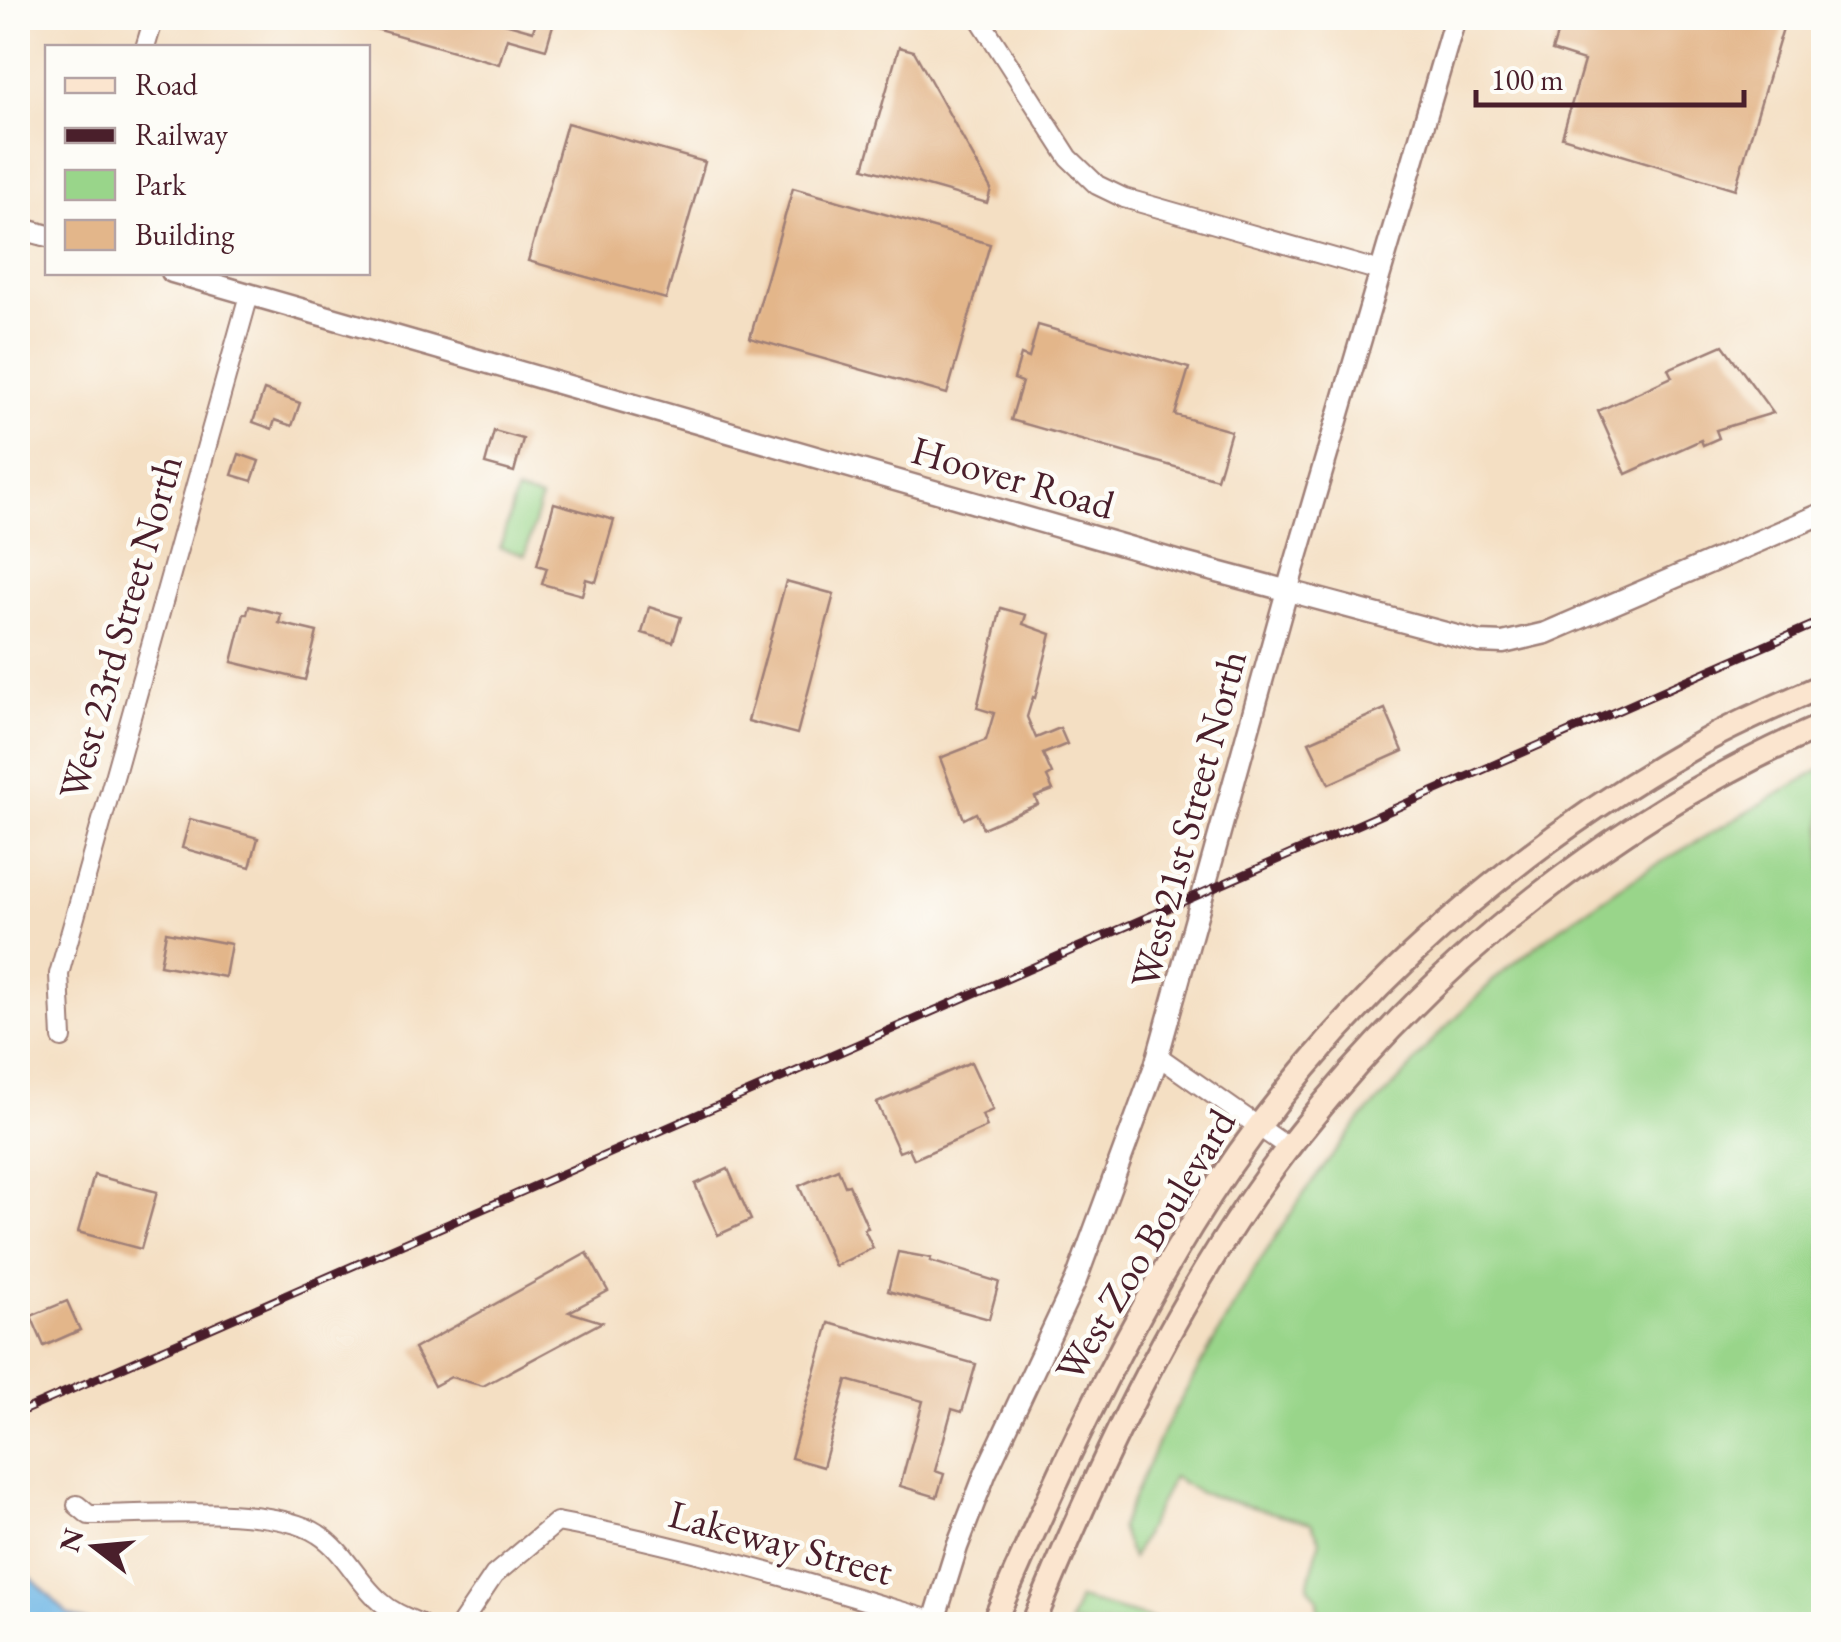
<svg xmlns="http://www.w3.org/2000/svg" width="1841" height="1642" viewBox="0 0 1841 1642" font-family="'EB Garamond',serif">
	<rect width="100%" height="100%" fill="#fdfcf7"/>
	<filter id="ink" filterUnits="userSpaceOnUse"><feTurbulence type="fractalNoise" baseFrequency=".01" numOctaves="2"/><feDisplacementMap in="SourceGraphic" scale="20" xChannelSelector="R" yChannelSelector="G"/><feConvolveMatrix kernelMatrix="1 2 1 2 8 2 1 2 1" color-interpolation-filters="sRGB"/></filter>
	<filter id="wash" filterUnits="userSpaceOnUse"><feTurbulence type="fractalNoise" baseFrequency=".0048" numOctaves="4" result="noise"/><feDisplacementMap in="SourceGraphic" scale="40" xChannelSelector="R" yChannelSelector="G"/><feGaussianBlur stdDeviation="2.25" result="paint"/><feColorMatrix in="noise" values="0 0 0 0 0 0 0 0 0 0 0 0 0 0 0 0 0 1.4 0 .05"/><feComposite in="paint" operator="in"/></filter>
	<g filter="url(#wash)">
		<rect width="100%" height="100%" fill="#f4dfc3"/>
		<!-- green -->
		<g fill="#99d58a" stroke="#727a5a" stroke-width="2.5">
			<path d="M516 492 541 499 525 555 500 548Z"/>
			<path d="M1823 768V1624H1319L1318 1599 1308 1586 1320 1540 1311 1523 1200 1493 1173 1477 1132 1559 1120 1528 1162 1433 1258 1264 1309 1186 1362 1118 1402 1078 1429 1044 1498 976 1554 932 1639 875Z"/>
			<path d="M1079 1599 1171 1624H1069Z"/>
		</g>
		<!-- water -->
		<path fill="#6db6e5" stroke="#5c6a88" stroke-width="2.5" d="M18 1565 69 1615 94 1624H18Z"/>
		<g id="blocks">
			<!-- building -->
			<g fill="#e3b68a">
				<path d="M352 18H487L533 31 537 18H555L546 49 507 38 499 64 351 22Z"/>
				<path d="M1562 18H1786L1735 189 1562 137 1584 61 1552 51Z"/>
				<path d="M899 47 914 51 991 189 987 203 864 168Z"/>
				<path d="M567 123 705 162 666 299 528 261Z"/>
				<path d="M793 188 990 244 947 394 750 338Z"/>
				<path d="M1038 325 1189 368 1175 415 1231 431 1217 479 1011 420 1022 382 1014 379 1021 355 1029 358Z"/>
				<path d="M1723 345 1773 413 1716 430 1719 438 1703 445 1701 440 1626 474 1598 411 1672 377 1668 369Z"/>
				<path d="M264 390 300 403 292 426 275 420 272 429 253 422Z"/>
				<path d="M494 431 523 439 514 472 485 464Z"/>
				<path d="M239 454 259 461 252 481 232 475Z"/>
				<path d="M554 503 614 520 596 582 586 579 582 595 542 584 547 568 537 565Z"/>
				<path d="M786 581 834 594 797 734 748 721Z"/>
				<path d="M249 606 281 614 279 623 317 632 305 680 232 662 244 614H247Z"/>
				<path d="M649 607 681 617 673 642 642 633Z"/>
				<path d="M1001 608 1026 615 1023 624 1051 634 1035 698 1033 697 1027 717 1036 738 1060 728 1067 744 1043 754 1052 774 1047 777 1053 790 1035 797 1038 804 983 828 976 813 964 819 940 758 986 740 994 713 977 708Z"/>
				<path d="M1385 709 1403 751 1329 784 1309 742Z"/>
				<path d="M190 819 258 838 250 867 182 848Z"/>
				<path d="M166 932 231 944 225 977 160 965Z"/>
				<path d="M971 1062 993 1110 982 1115 987 1127 914 1159 909 1148 899 1152 877 1103Z"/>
				<path d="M728 1169 751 1220 718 1235 695 1184Z"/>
				<path d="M838 1169 845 1186 849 1185 868 1228 864 1229 873 1248 835 1266 799 1186Z"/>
				<path d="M94 1175 157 1192 141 1249 78 1232Z"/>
				<path d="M898 1252 931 1258 930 1261 999 1282 989 1319 888 1291Z"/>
				<path d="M587 1253 608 1291 569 1312 602 1322 483 1386 451 1377 434 1386 414 1349Z"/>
				<path d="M67 1301 80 1330 44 1346 31 1316Z"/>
				<path d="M829 1323 976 1364 962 1412 952 1409 935 1471 944 1474 937 1497 900 1486 923 1401 847 1380 823 1467 791 1458Z"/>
			</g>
		</g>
	</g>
	<g filter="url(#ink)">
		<use href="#blocks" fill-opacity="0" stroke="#9f7f77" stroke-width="2.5"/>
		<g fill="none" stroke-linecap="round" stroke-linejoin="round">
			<defs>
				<g id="minor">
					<path d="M979 18 1069 158 1097 185 1124 198 1380 271"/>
					<path d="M145 48 154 18"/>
					<path d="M62 1038 59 974 249 295"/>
					<path d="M1158 1056 1289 1148"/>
					<path d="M77 1505 89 1515C146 1515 274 1504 318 1534 345 1551 357 1582 381 1602 393 1613 407 1618 421 1624"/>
					<path d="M461 1624 494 1575 557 1522C684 1545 810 1584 934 1621"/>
				</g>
				<g id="tertiary">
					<path d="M18 228 48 236"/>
					<path d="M172 272 1184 563 1479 642 1503 643 1546 633 1824 513"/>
					<path d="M943 1624 934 1621 957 1547 986 1472 1076 1280 1155 1066 1287 591 1455 18"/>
				</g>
				<g id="secondary">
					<path d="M993 1624C1052 1488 1113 1353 1191 1226 1313 1026 1491 862 1694 747 1735 723 1780 705 1824 685"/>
					<path d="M1033 1624C1101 1458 1186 1276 1299 1134 1438 958 1617 815 1824 725"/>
				</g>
			</defs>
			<!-- minor casing -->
			<use href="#minor" stroke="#9f7f77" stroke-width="22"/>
			<!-- tertiary casing -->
			<use href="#tertiary" stroke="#9f7f77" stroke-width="25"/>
			<!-- secondary casing -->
			<use href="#secondary" stroke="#9f7f77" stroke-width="28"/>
			<!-- minor -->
			<use href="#minor" stroke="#fff" stroke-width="18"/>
			<!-- tertiary -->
			<use href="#tertiary" stroke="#fff" stroke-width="20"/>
			<!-- secondary -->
			<use href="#secondary" stroke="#fbe5cf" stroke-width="22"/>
			<defs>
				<path id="rail" d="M18 1413 1824 620"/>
			</defs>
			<!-- rail casing -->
			<use href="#rail" stroke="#4a1f2b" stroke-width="9"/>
			<!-- rail -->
			<use href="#rail" stroke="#fdfcf7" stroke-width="5" stroke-dasharray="15" stroke-linecap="butt"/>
		</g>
	</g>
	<g text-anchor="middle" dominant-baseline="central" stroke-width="9" stroke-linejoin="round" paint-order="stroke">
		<!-- street labels -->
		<g font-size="40" fill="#4a1f2b" stroke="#fdfcf7">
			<text transform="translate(1013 477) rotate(16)">Hoover Road</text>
			<text transform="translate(120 627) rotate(-74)">West 23rd Street North</text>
			<text transform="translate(1188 819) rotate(-75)">West 21st Street North</text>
			<text transform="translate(1145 1245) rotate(-59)">West Zoo Boulevard</text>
			<text transform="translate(781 1542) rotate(15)">Lakeway Street</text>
		</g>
	</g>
	<!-- margin -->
	<rect width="1841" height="1642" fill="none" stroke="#fdfcf7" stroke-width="60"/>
	<!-- legend -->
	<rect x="45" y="45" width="325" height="230" fill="#fdfcf7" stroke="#b5a4a5" stroke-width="2.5"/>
	<rect x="65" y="78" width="50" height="15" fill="#fbe5cf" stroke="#b5a4a5" stroke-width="2.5"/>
	<text x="135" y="95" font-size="30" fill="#4a1f2b">Road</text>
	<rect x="65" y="128" width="50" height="15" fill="#4a1f2b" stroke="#b5a4a5" stroke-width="2.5"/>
	<text x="135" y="145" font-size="30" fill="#4a1f2b">Railway</text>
	<rect x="65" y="170" width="50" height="30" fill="#99d58a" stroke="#b5a4a5" stroke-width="2.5"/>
	<text x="135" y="195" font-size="30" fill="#4a1f2b">Park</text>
	<rect x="65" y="220" width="50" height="30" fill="#e3b68a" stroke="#b5a4a5" stroke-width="2.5"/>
	<text x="135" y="245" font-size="30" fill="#4a1f2b">Building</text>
	<!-- north arrow -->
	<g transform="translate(95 1547) rotate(286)" stroke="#fdfcf7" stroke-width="8" paint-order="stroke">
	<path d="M0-8L18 38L0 25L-18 38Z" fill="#4a1f2b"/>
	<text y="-15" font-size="28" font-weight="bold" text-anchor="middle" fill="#4a1f2b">N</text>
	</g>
	<!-- scale -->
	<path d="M1476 90v15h268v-15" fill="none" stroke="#4a1f2b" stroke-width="5"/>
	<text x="1491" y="90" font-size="30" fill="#4a1f2b" stroke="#fdfcf7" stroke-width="8" paint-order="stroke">100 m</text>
</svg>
